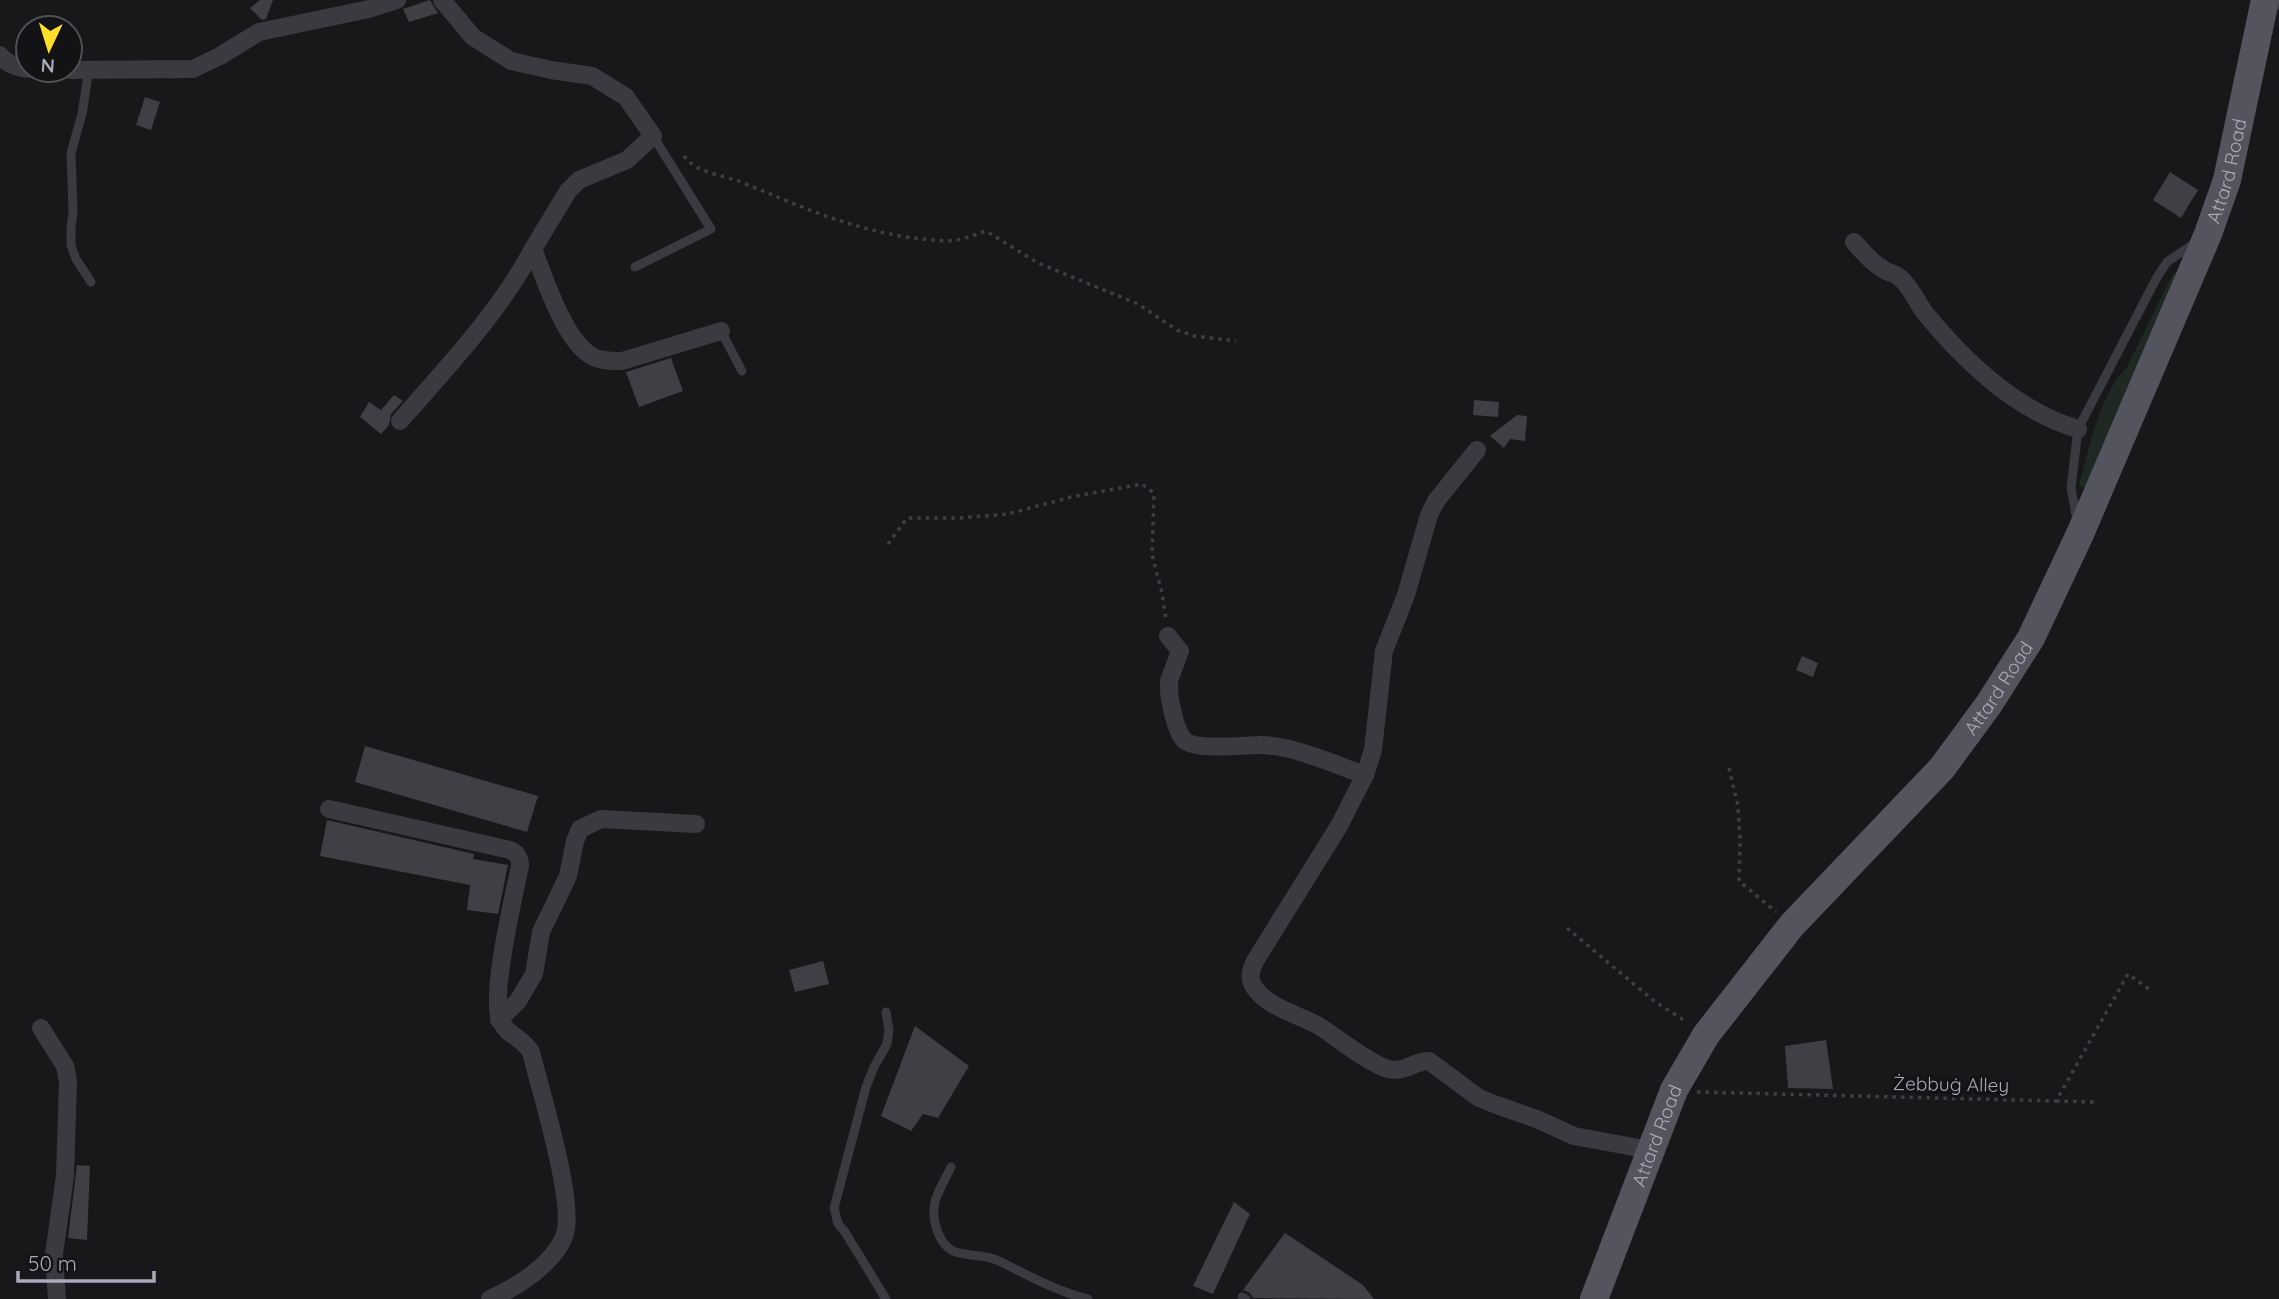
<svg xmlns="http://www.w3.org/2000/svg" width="2279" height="1299" viewBox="0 0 2279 1299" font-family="Quicksand,sans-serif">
	<rect width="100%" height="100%" fill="#18171a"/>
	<!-- green -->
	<path fill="#1f2822" d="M2173 273 2177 274 2085 488 2079 486C2088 451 2100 393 2127 367Z"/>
	<!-- building -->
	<g fill="#3f3f45">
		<path d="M260 0H273L266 19 262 20 250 8Z"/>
		<path d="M430 0 438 13 409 22 403 9Z"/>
		<path d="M145 97 160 102 151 130 136 125Z"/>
		<path d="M2170 172 2198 190 2181 218 2153 200Z"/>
		<path d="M671 358 683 391 639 407 626 372Z"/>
		<path d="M394 395 403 401 391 414 389 425 381 434 360 417 369 402 381 410Z"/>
		<path d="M1474 400 1499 402 1498 417 1473 415Z"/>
		<path d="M1517 415 1527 416 1525 441 1510 439 1504 448 1490 436Z"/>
		<path d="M1802 656 1818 663 1813 677 1796 670Z"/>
		<path d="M365 746 538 796 527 832 355 782Z"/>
		<path d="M327 820 474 854 473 859 508 865 498 914 467 910 470 885 320 856Z"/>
		<path d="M823 961 829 984 795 992 789 970Z"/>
		<path d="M915 1026 969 1066 938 1118 923 1114 911 1131 881 1116Z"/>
		<path d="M1826 1040 1833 1089 1788 1088 1785 1046Z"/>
		<path d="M77 1165 90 1166 87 1240 68 1238Z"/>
		<path d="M1234 1202 1250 1214 1213 1294 1193 1286Z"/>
		<path d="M1285 1233 1363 1285 1374 1299 1253 1298 1250 1293 1243 1290Z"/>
	</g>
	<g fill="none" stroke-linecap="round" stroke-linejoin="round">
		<!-- path -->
		<g stroke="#3e3f46" stroke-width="3.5" stroke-dasharray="3.5 5" stroke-linecap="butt">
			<path d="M684 156C696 173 723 175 741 182 800 206 849 229 913 238 927 239 942 242 956 240 966 239 976 234 986 231L1038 263 1138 304 1177 330 1194 336 1236 341"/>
			<path d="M888 544 907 518H960L1008 514 1071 497 1142 484 1154 493 1152 555 1162 593 1166 620"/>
			<path d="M1729 768 1738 806 1740 840 1739 881 1776 912"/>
			<path d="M1567 928 1654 1001 1687 1022"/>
			<path d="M1697 1092 2056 1101 2128 974 2149 989"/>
			<path d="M2056 1101 2094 1102"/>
		</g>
		<!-- service -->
		<g stroke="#3a3a41" stroke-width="9">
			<path d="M89 69 82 114 71 153 73 211 71 229V245L76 259 91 282"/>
			<path d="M635 267 711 229 653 136"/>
			<path d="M721 331 742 371"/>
			<path d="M2077 520 2071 488 2078 429 2156 279 2167 262 2195 243"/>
			<path d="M951 1167C946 1178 938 1190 935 1202 931 1219 939 1247 956 1252 971 1257 985 1254 999 1261 1028 1275 1055 1291 1088 1299"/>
			<path d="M1242 1297 1246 1299"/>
			<path d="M886 1299 845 1232 838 1224 834 1208 866 1087 874 1067 887 1044 889 1030 886 1012"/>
		</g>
		<!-- minor -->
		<g stroke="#3a3a41" stroke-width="18">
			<path d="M442 0 473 37 511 61 551 70 592 76 626 97 653 136 627 160 579 180 568 191 533 249C545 279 563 337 590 355 599 361 611 361 622 361L721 331"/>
			<path d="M2279 0V1"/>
			<path d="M0 55C6 64 17 67 28 69"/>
			<path d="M70 70 193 69 220 56 259 32 369 9 397 0"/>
			<path d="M1854 242C1864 253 1873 264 1886 271 1890 273 1897 274 1900 278 1909 284 1918 304 1925 313 1965 362 2016 411 2078 429"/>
			<path d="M400 421C448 366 498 314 533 249"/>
			<path d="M1168 636 1180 651 1169 681V688C1169 700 1176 732 1184 740 1195 751 1244 745 1260 745 1292 745 1333 764 1365 775L1339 826 1255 961C1251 970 1248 978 1254 987 1268 1008 1298 1014 1319 1026 1338 1038 1368 1063 1388 1069 1405 1073 1414 1061 1429 1061L1479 1098 1494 1104 1539 1120 1574 1136 1650 1150"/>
			<path d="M1365 775 1373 750 1384 651 1406 595 1429 515 1436 501 1477 450"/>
			<path d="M329 809 510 850C517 853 520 857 520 866 514 896 489 998 501 1022 508 1036 522 1037 531 1052 540 1089 577 1207 564 1237 552 1265 517 1287 490 1299"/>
			<path d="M499 1020 518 1001 534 974 541 932 568 876 575 841 580 829 601 819 696 824"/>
			<path d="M41 1028 65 1066 68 1081 65 1176 54 1254 57 1299"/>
		</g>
		<!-- primary -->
		<path stroke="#54545e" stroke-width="28" id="s1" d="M1594 1299 1674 1090 1706 1035 1792 925 1942 768 1989 704 2031 638 2080 534 2208 234 2227 180 2265 0"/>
	</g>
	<g text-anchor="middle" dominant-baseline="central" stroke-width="6" stroke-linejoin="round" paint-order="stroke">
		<!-- street labels -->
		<g font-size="19" fill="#a9abbb" stroke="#131215">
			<text stroke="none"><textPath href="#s1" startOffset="1309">Attard Road</textPath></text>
			<text stroke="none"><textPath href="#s1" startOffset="742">Attard Road</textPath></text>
			<text transform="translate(1951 1084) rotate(1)">Żebbuġ Alley</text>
			<text stroke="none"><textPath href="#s1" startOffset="175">Attard Road</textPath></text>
		</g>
	</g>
	<!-- north arrow -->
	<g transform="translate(49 49) rotate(184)"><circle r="33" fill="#131215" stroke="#4f4f57" stroke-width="2"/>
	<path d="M0-5L12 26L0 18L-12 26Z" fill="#ffdf2a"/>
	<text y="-10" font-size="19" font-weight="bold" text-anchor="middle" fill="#a9abbb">N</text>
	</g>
	<!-- scale -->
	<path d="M18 1271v10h136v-10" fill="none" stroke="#a9abbb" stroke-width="3.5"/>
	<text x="28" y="1271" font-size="21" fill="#a9abbb" stroke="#131215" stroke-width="5" paint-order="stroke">50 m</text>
</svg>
